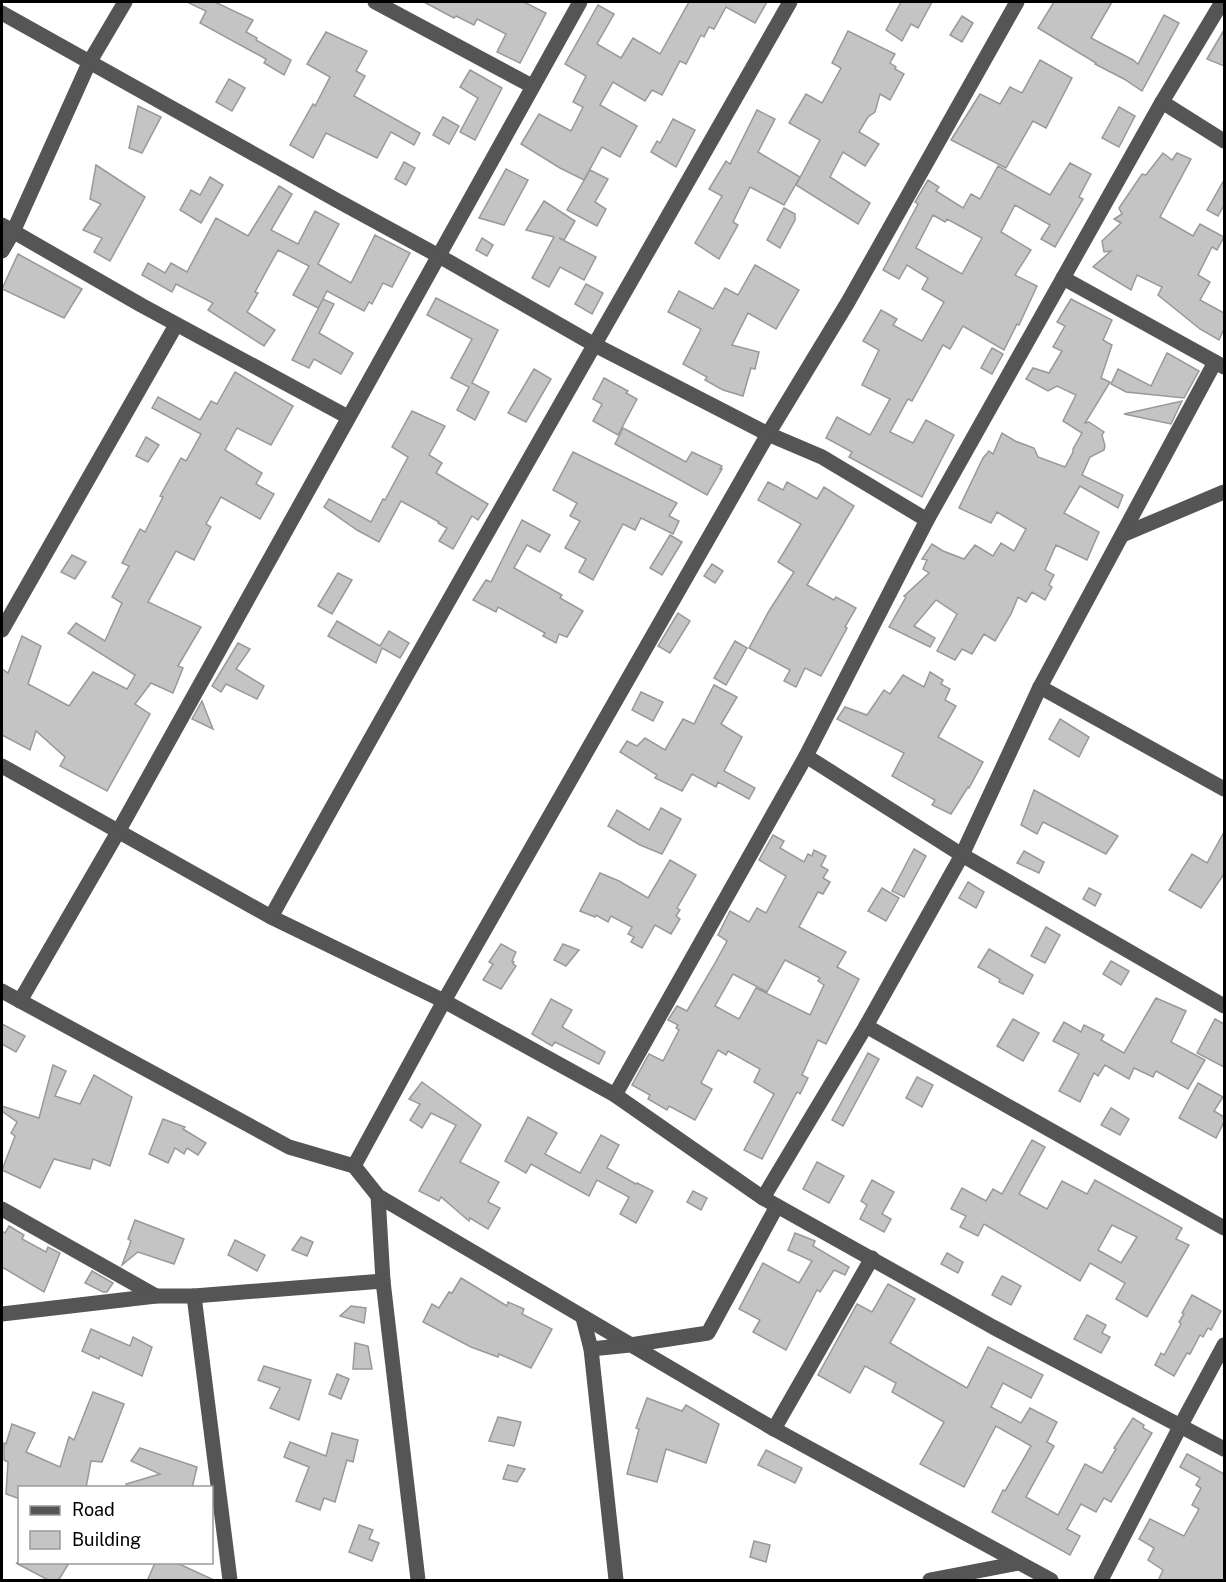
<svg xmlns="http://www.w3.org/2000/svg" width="1226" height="1582" viewBox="0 0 1226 1582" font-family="'Public Sans',sans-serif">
	<rect width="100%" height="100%" fill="#fff"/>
	<!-- building -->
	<g fill="#c4c4c4" stroke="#999" stroke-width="1.5" fill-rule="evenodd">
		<path d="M187 2H215L253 20 246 32 257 38 256 40 291 60 284 75 264 63 266 59 200 23 206 11Z"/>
		<path d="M424 2H524L546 13 520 63 497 52 506 34 477 19 474 25 456 16 454 18Z"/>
		<path d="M689 2H767L755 23 726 7 714 29 709 27 704 37 701 35 686 64 680 61 662 95 652 90 645 101 613 82 600 105 637 126 620 157 602 147 584 180 560 168 521 144 539 114 571 131 583 107 573 102 586 76 565 64 598 5 614 14 597 44 621 58 633 38 660 54Z"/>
		<path d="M901 2H932L918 28 911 24 902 41 886 30Z"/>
		<path d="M1054 2H1112L1091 38 1133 60 1138 64 1164 15 1179 23 1142 91 1124 79 1095 64 1096 63 1038 28Z"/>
		<path d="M962 16 973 23 962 42 950 35Z"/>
		<path d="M1224 30V66L1207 59Z"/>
		<path d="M848 31 895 54 890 63 896 67 895 69 904 74 890 100 880 94 875 112 868 117 859 132 879 144 865 166 843 152 830 177 870 203 858 224 796 185 820 140 789 123 806 94 822 103 841 68 832 63Z"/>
		<path d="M326 32 367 51 356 71 365 76 354 96 420 133 414 145 391 132 377 158 326 133 313 158 290 145 313 104 315 106 330 77 307 64Z"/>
		<path d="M1040 60 1072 78 1046 128 1033 121 1006 168 951 140 980 94 1000 104 1010 87 1022 93Z"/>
		<path d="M470 70 502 88 475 140 460 132 478 98 460 87Z"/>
		<path d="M229 79 245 88 232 111 216 102Z"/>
		<path d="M138 106 161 117 142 153 129 148Z"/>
		<path d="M1119 107 1135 116 1119 147 1102 138Z"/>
		<path d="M757 110 775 119 758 152 800 177 784 205 750 187 733 222 738 225 719 259 695 243 722 196 709 189 726 161 730 164Z"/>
		<path d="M443 117 459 126 449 144 433 135Z"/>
		<path d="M673 119 695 130 676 167 651 152 657 141 660 143Z"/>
		<path d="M1163 153 1172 160 1177 153 1191 159 1160 217 1193 236 1200 224 1224 237 1217 250 1212 247 1198 275 1210 282 1200 300 1224 313V329L1219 340 1200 329 1158 295 1162 287 1137 275 1131 290 1093 267 1111 251 1104 252 1102 241 1121 223 1114 219 1122 214 1119 208 1142 174 1146 175Z"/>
		<path d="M404 162 415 168 406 185 395 179Z"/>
		<path d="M1070 163 1091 174 1079 197 1083 199 1055 247 1041 239 1050 225 1015 205 1001 232 1031 250 1015 275 1037 286 1019 325 1017 324 1004 350 963 326 950 349 943 345 912 401 908 399 890 432 913 443 926 420 954 435 922 497 849 457 852 452 826 438 837 417 870 435 890 399 862 385 879 350 863 341 881 310 897 319 893 325 922 341 944 302 922 289 928 278 907 265 899 279 883 270 918 204 915 202 928 180 939 187 936 191 963 208 971 194 980 199 998 166 1050 195ZM933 215 945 222 947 219 982 238 962 274 916 248Z"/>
		<path d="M96 165 145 197 110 261 94 252 102 238 83 230 101 204 90 199Z"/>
		<path d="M506 169 528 180 504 225 479 218Z"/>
		<path d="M590 170 608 179 595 202 606 209 597 226 567 210Z"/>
		<path d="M210 177 223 185 201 223 180 210 191 190 200 195Z"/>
		<path d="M1224 180V205L1218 216 1207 210Z"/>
		<path d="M279 186 292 194 271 230 298 244 315 211 339 224 318 264 351 283 375 235 410 253 392 287 383 283 372 304 369 302 364 311 327 291 323 299 334 304 319 333 353 353 341 374 314 359 309 368 292 360 323 299 318 308 293 295 309 266 278 250 255 292 258 293 247 312 275 330 264 346 208 310 213 303 176 284 172 292 142 275 148 263 165 273 171 263 187 272 216 218 248 236Z"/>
		<path d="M544 201 575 221 564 240 559 238 596 257 584 280 560 267 549 287 532 278 554 237 526 230Z"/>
		<path d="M784 208 795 214V220L780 248 767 240Z"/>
		<path d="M482 238 493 245 487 256 476 250Z"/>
		<path d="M18 254 82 289 64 318 2 289Z"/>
		<path d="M755 265 799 290 776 329 748 313 732 345 759 352 755 369 751 368 743 396 723 390 705 380 707 377 683 364 701 329 668 312 679 291 713 309 725 288 738 295Z"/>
		<path d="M586 284 603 293 592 314 575 304Z"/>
		<path d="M436 298 498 330 472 383 489 392 475 420 457 410 469 387 451 378 472 339 427 315Z"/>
		<path d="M1071 299 1112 320 1103 340 1112 345 1101 378 1110 382 1085 423 1089 422 1104 432 1102 435 1105 446 1104 450 1090 457 1082 475 1123 495 1118 508 1080 486 1064 513 1099 532 1087 560 1056 545 1045 570 1054 575 1049 585 1052 587 1045 600 1032 592 1026 602 1018 597 1011 614 995 641 984 634 972 654 962 649 955 660 937 651 957 614 936 600 914 626 935 638 930 647 889 627 906 597 904 596 929 573 923 569 927 560 922 559 932 544 943 551 964 559 975 545 993 556 1001 543 1014 551 1026 529 997 512 991 523 959 508 983 458 989 451 993 454 1002 433 1015 441 1034 448 1038 457 1065 467 1073 452V449L1082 433 1063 421 1076 395 1057 386 1048 391 1026 379 1033 368 1049 373 1062 351 1053 347 1065 326 1057 322Z"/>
		<path d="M992 348 1003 354 992 374 981 368Z"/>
		<path d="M1167 353 1199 371 1184 398 1126 392 1111 384 1118 369 1151 386Z"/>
		<path d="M534 369 551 379 526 422 508 413Z"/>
		<path d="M235 372 293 406 271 445 237 428 225 450 262 473 256 484 274 494 260 519 221 497 206 524 211 527 194 560 176 551 148 602 201 627 178 666 183 668 173 693 151 683 135 704 150 714 107 791 60 766 65 757 36 731 30 750 2 735V669L8 673 22 636 41 646 28 684 69 706 93 672 127 689 135 675 68 633 76 623 105 641 122 603 112 597 129 566 122 563 140 529 145 532 163 497 160 496 181 458 186 461 201 434 152 408 158 397 200 420 211 401 217 404Z"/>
		<path d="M604 378 628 391 626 393 637 399 618 435 593 421 602 404 593 399Z"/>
		<path d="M1182 401 1171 424 1124 414Z"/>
		<path d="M412 411 445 426 429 455 442 463 436 473 488 504 478 520 472 516 453 549 439 541 447 528 438 523 439 522 401 501 379 542 357 530 324 507 329 499 371 522 383 499 385 500 408 457 392 447Z"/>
		<path d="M623 428 686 462 692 452 722 466 720 469H722L707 495 615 444Z"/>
		<path d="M146 437 159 445 148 462 136 456Z"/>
		<path d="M573 452 677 503 669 516 679 521 673 534 641 518 635 530 623 524 593 580 579 572 586 559 565 548 580 521 570 516 577 503 553 490Z"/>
		<path d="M768 482 783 490 787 482 817 499 824 487 854 506 807 585 834 600 836 597 856 608 845 627 847 628 821 676 805 668 796 687 784 681 790 670 749 648 769 611 794 572 778 562 801 524 758 500Z"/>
		<path d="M522 520 550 535 540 552 527 545 514 568 562 595 560 598 583 611 567 637 559 634 556 643 543 636 545 633 498 607 496 612 473 600 486 580 491 582Z"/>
		<path d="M670 535 682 542 662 575 650 568Z"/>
		<path d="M72 555 86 562 75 579 61 572Z"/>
		<path d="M712 564 723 571 715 583 704 576Z"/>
		<path d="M338 573 352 580 332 614 318 606Z"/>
		<path d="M678 613 690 621 670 653 658 646Z"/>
		<path d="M337 621 380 646 389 631 409 643 400 658 382 648 376 663 328 636Z"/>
		<path d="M735 641 747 648 726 685 714 678Z"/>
		<path d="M238 643 250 649 236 669 264 686 257 699 226 684 221 692 212 686Z"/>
		<path d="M930 672 943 680 941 684 950 689 945 700 956 706 938 737 983 762 969 788 968 787 951 814 932 805 935 800 892 776 904 753 837 719 845 707 867 715 884 690 890 694 903 675 924 687Z"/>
		<path d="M714 685 737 697 721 724 742 737 724 771 755 788 749 799 718 782 716 787 692 774 682 791 655 778 657 775 620 752 627 741 637 746 645 738 665 750 683 719 694 724Z"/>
		<path d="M641 692 663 702 653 721 632 710Z"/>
		<path d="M202 701 207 714 213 729 192 719Z"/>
		<path d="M1060 719 1089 737 1079 757 1049 739Z"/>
		<path d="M1034 790 1118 836 1106 854 1043 822 1037 834 1021 825Z"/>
		<path d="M661 808 681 819 662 854 640 845 608 826 617 810 649 830Z"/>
		<path d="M1224 832V874L1201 908 1169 890 1192 854 1207 863Z"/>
		<path d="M773 835 784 841 780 848 804 862 808 854 812 856 814 850 826 856 821 866 828 870 823 878 830 882 823 894 818 892 799 927 846 952 837 967 859 979 826 1044 818 1040 802 1075 808 1078 800 1094 797 1092 762 1159 744 1150 774 1094 754 1082 760 1069 728 1051 726 1055 718 1050 701 1083 712 1089 695 1120 669 1106 667 1110 648 1099 650 1095 632 1085 649 1054 663 1061 679 1030 676 1028 678 1025 668 1020 677 1006 687 1011 714 965 727 941 718 935 730 911 749 922 757 908 766 913 786 876 759 860ZM785 960 820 978 818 981 824 985 810 1015 756 988 739 1019 715 1006 733 974 767 992Z"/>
		<path d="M914 849 926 856 904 897 892 891Z"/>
		<path d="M1024 851 1044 862 1039 873 1017 863Z"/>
		<path d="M670 860 696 875 677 908 680 910 676 916 680 919 671 934 655 925 642 948 631 942 634 937 628 934 632 927 611 916 608 922 596 915 595 917 580 911 600 873 619 881 648 898Z"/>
		<path d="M968 882 984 892 976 908 959 898Z"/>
		<path d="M882 888 899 898 886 921 868 911Z"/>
		<path d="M1089 888 1101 894 1095 906 1083 899Z"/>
		<path d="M1046 927 1060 935 1045 963 1031 956Z"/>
		<path d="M501 944 516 952 512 961 514 962 513 964 516 966 501 989 483 980 493 964 489 962Z"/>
		<path d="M563 944 579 950 566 966 554 960Z"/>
		<path d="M989 949 1033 975 1023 994 999 982 1000 979 978 967Z"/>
		<path d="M1111 961 1129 971 1121 985 1103 974Z"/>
		<path d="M1156 998 1186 1011 1171 1042 1205 1060 1188 1089 1156 1071 1153 1077 1134 1068 1129 1079 1105 1065 1098 1076 1094 1073 1080 1102 1059 1091 1079 1054 1053 1041 1064 1022 1081 1032 1084 1025 1104 1035 1101 1040 1124 1053Z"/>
		<path d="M551 999 572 1010 562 1027 605 1052 599 1064 555 1042 552 1046 532 1034Z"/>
		<path d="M1013 1019 1039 1033 1023 1061 997 1046Z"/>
		<path d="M1215 1019 1224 1024V1067L1197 1053Z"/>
		<path d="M2 1024 25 1036 16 1052 2 1044Z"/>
		<path d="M868 1053 879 1059 843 1126 832 1120Z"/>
		<path d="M53 1065 66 1071 55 1096 80 1104 94 1075 132 1097 110 1166 93 1159 90 1169 54 1159 40 1188 2 1170 15 1136 11 1133 17 1122 2 1111V1106L39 1118Z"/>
		<path d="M917 1077 933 1085 922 1107 906 1098Z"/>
		<path d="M422 1082 481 1125 460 1162 499 1182 488 1202 500 1208 488 1229 470 1218 469 1221 441 1197 439 1201 419 1191 456 1125 431 1113 422 1128 410 1120 420 1104 409 1099Z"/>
		<path d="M1198 1083 1223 1097 1214 1111 1224 1117V1122L1216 1138 1179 1118Z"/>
		<path d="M1111 1108 1129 1119 1120 1135 1101 1125Z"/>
		<path d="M528 1117 557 1133 545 1154 580 1173 601 1135 619 1145 607 1168 636 1184 637 1183 653 1191 636 1223 620 1214 629 1197 597 1180 589 1196 531 1164 526 1173 505 1161Z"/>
		<path d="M163 1119 185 1127 183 1129 206 1143 198 1155 187 1148 184 1154 175 1148 168 1163 149 1154Z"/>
		<path d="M1032 1140 1045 1147 1019 1194 1047 1209 1062 1181 1087 1194 1095 1180 1182 1228 1176 1239 1189 1245 1147 1317 1116 1299 1125 1283 1090 1263 1080 1281 984 1224 978 1236 960 1227 966 1216 951 1209 962 1188 986 1201 993 1189 1002 1194ZM1112 1225 1137 1237 1121 1263 1098 1250Z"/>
		<path d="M817 1162 844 1176 829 1203 803 1189Z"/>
		<path d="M872 1180 894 1192 882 1214 891 1219 884 1232 860 1219 867 1205 861 1201Z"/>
		<path d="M693 1191 707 1198 701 1210 687 1202Z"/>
		<path d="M135 1220 184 1239 174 1264 138 1252 122 1265 131 1241 128 1239Z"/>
		<path d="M9 1226 24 1235 22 1239 46 1252 48 1247 60 1253 44 1292 2 1267V1231L5 1233Z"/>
		<path d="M795 1233 815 1241 813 1246 849 1267 845 1275 834 1270 820 1292 817 1290 786 1350 753 1332 760 1320 739 1309 763 1263 799 1283 812 1261 788 1250Z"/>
		<path d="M301 1237 313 1242 307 1256 292 1250Z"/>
		<path d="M235 1240 265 1255 257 1271 228 1255Z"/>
		<path d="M947 1253 963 1262 958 1273 941 1264Z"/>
		<path d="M92 1271 113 1283 107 1292H103L85 1283Z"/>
		<path d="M1002 1276 1021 1286 1011 1305 992 1295Z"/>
		<path d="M461 1278 507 1306 508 1302 524 1309 522 1314 552 1329 531 1368 499 1354 498 1357 471 1347 423 1322 432 1304 439 1308 449 1292 452 1293Z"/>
		<path d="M888 1284 915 1299 890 1343 934 1369 967 1388 988 1347 1043 1375 1031 1398 1003 1383 991 1407 1021 1423 1030 1408 1057 1422 1047 1442 1054 1446 1026 1497 1058 1515 1085 1464 1102 1473 1116 1449 1114 1448 1133 1418 1144 1425 1143 1428 1152 1433 1111 1502 1104 1498 1096 1512 1081 1504 1067 1529 1080 1536 1070 1555 992 1512 1003 1490 1005 1491 1031 1446 996 1426 964 1487 920 1464 944 1422 892 1392 896 1383 865 1366 850 1393 818 1375 857 1304 872 1312Z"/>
		<path d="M1192 1295 1221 1311 1211 1330 1208 1328 1203 1337 1200 1335 1190 1354 1187 1353 1174 1376 1155 1365 1161 1353 1164 1355 1181 1324 1179 1322 1184 1314 1182 1313Z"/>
		<path d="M351 1306 366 1308 364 1323 340 1316Z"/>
		<path d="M1087 1315 1106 1325 1102 1333 1110 1337 1101 1353 1074 1339Z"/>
		<path d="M91 1329 130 1346 133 1337 152 1347 142 1376 100 1356 99 1359 82 1351Z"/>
		<path d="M355 1343 368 1346 372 1369H353Z"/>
		<path d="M264 1366 311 1380 299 1420 270 1408 280 1388 258 1380Z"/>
		<path d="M337 1374 349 1379 341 1399 329 1394Z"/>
		<path d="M93 1392 124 1404 102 1462 91 1461 86 1488H20V1499L6 1494 8 1462 4 1460V1443L6 1444 12 1424 35 1433 26 1452 60 1467 69 1437 74 1440Z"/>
		<path d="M647 1398 682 1411 686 1405 719 1424 706 1463 666 1449 657 1482 627 1474 639 1429 636 1428Z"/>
		<path d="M498 1417 521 1422 514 1446 489 1441Z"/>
		<path d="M332 1433 358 1440 353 1462 347 1460 335 1502 324 1498 320 1510 296 1501 309 1467 284 1457 290 1442 326 1456Z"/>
		<path d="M140 1448 197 1467 192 1488H127L126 1484 160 1474 131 1461Z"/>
		<path d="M766 1450 802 1468 795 1483 758 1465Z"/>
		<path d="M1187 1454 1224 1474V1581H1158L1163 1570 1148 1560 1154 1548 1139 1539 1150 1519 1184 1536 1199 1509 1192 1505 1201 1488 1196 1485 1200 1478 1180 1467Z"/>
		<path d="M508 1465 525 1469 517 1482 503 1479Z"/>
		<path d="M359 1525 373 1530 369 1539 379 1543 372 1561 349 1552Z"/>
		<path d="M754 1541 770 1545 766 1562 750 1557Z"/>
		<path d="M16 1563H69L58 1581H50Z"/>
		<path d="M155 1563H177L216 1581H147Z"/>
	</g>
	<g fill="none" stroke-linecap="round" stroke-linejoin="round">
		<!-- minor -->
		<g stroke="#555" stroke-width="15">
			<path d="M375 2 532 86"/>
			<path d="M2 13 338 201 439 256 593 344 768 434 822 457 927 520"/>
			<path d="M1162 102 1224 141"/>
			<path d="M2 225 141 305 348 417"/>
			<path d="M2 251 13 232 89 63 125 2"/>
			<path d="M1063 278 1224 367"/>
			<path d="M1122 535 1224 492"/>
			<path d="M2 630 176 325"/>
			<path d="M1040 687 1224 789"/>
			<path d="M806 756 962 855 1224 1006"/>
			<path d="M2 766 271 917 444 1001 615 1095 763 1198 993 1327 1224 1449"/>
			<path d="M271 917C441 610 617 307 790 2"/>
			<path d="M2 991 289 1147 354 1166 378 1196 774 1429 1051 1580"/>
			<path d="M20 1001 118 832 580 2"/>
			<path d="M866 1026 1224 1228"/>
			<path d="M615 1095 806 756 927 520 1162 102 1222 2"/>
			<path d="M354 1166 444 1001 768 434 848 302 1017 2"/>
			<path d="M378 1196 383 1281 418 1580"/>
			<path d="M763 1198 866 1026 962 855 1040 687 1215 362"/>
			<path d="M2 1209 156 1296"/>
			<path d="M194 1296 230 1580"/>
			<path d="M2 1314 156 1296H194L383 1281"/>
			<path d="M583 1318 591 1349 616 1580"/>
			<path d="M591 1349 630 1345 708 1333 777 1206"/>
			<path d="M774 1429 872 1258"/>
			<path d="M930 1580 1019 1563"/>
			<path d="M1101 1580 1181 1425 1224 1345"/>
		</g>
	</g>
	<!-- border -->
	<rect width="1226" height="1582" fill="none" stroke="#000000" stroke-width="6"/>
	<!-- legend -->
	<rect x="18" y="1486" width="195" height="78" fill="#ffffff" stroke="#999999" stroke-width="1.5"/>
	<rect x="30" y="1506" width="30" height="9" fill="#555555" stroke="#999999" stroke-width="1.5"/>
	<text x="72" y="1516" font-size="18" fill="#000000">Road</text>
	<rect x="30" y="1531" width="30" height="18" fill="#c4c4c4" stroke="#999999" stroke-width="1.5"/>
	<text x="72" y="1546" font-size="18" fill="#000000">Building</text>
</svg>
